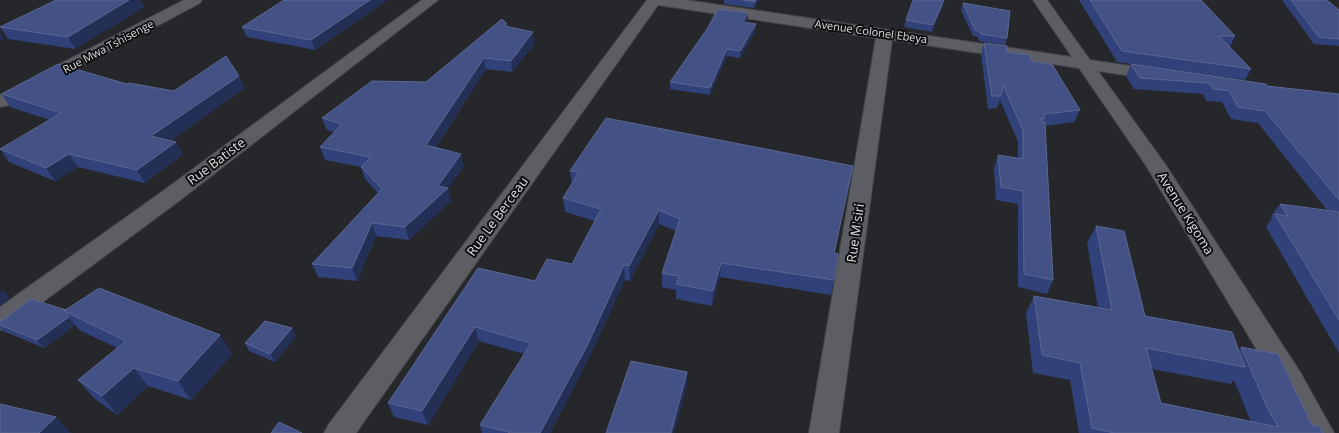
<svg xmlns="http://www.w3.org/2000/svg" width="1339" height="433" viewBox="0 0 1339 433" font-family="'Open Sans',sans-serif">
	<rect width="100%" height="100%" fill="#25272b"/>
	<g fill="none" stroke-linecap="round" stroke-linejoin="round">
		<defs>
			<g id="minor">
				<path d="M184 0H202L200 3 6 106 0 107V95Z"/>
				<path d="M422 0H438L179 201 9 327 0 330V307L163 191Z"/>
				<path d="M647 0H686L1072 57 1033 0H1047L1090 60 1164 71 1167 75 1164 79 1158 80 1098 71 1165 164 1300 372 1334 433H1304L1280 388 1145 164 1079 68 892 40 839 433H809L876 38 658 5 356 433H324L329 424Z"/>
			</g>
		</defs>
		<!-- minor casing -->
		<use href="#minor" stroke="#434549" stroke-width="2"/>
		<!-- minor -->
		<use href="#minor" fill="#5c5e63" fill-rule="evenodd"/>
	</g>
	<!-- wall -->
	<g fill="#314179" fill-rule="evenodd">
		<path d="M56 0H140L144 7 75 49 8 39 0 27Z"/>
		<path d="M387 0 315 50 247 37 242 27Z"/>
		<path d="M724 0H759L754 8 724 4Z"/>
		<path d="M944 0 942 7 932 32 904 27 906 20Z"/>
		<path d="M1079 0H1201L1235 36 1230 47 1251 69 1245 80 1117 62Z"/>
		<path d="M1282 0H1327L1339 10V46L1314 44Z"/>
		<path d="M963 3 1007 38 1005 45 979 41 978 37 973 36 961 10Z"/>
		<path d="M748 13V20L746 22 756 30 740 58 727 56 710 95 670 89V82Z"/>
		<path d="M508 27 535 43 512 72 486 69 436 147 464 166 448 188 451 201 409 240 376 236 357 281 318 277 312 264 378 193 365 179 361 167 325 160 320 147 334 132 327 130 322 118 426 82Z"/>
		<path d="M984 43 1006 52 1032 61 1080 110 1074 122 1045 126 1053 280 1047 294 1018 287V204L996 200 994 168 998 155 1018 158V142L1000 100 997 108 988 109 981 54Z"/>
		<path d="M1131 64 1267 86 1339 94V353L1266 227 1272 218 1271 216 1280 204 1327 210 1258 123 1231 119 1222 102 1206 101 1203 94 1134 89 1126 76Z"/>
		<path d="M127 84 174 91 245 88 171 140 176 142 183 154 145 183 78 167 55 181 9 162 0 149 50 120 10 107 2 94Z"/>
		<path d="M606 118 834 253V280L831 295 720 277 712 306 676 299V290L662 287V273L676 231 659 224 630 281 625 280 588 360 550 433H482L480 425 524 354 479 341 428 425 394 417 388 403 478 268 535 281 572 264 595 221 565 212 563 198 572 184 570 171Z"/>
		<path d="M1096 226 1145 316 1239 351 1241 347 1312 425 1323 433H1079L1070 380 1033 373 1026 313 1034 296 1098 308 1087 243ZM1152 369 1231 384 1234 380 1251 422 1161 403Z"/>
		<path d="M66 310 232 354 191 400 148 386 117 415 94 398 78 380 117 348 79 330 75 325 44 348 3 331 0 328V321Z"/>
		<path d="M292 328 296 336 275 362 249 351 245 343Z"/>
	</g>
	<!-- shaded-wall -->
	<g fill="#242f55">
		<path d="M129 0H140L144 7 75 49 68 37Z"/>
		<path d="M370 0H387L315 50 311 40Z"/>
		<path d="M756 0H759L754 8 755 2Z"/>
		<path d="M944 0 942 7 932 32 933 25Z"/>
		<path d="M748 13V20L743 28V22Z"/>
		<path d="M756 24V30L740 58V51Z"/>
		<path d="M0 32 4 39 0 41Z"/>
		<path d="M533 32 535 43 512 72 511 61Z"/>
		<path d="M727 49V56L710 95V88Z"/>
		<path d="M484 58 486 69 429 157 426 145Z"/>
		<path d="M239 76 245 88 158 149 151 136Z"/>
		<path d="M176 142 183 154 145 183 137 170Z"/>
		<path d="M69 154 78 167 55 181 46 168Z"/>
		<path d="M461 154 464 166 448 188 451 201 409 240 405 227 438 186Z"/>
		<path d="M659 210V224L630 281 629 266Z"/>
		<path d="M372 223 376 236 357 281 352 268Z"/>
		<path d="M721 263 720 277 712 306 713 291Z"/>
		<path d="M624 265 625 280 588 360 550 433H540Z"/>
		<path d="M3 290 10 298 0 306V292Z"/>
		<path d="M69 317 75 325 44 348 37 340Z"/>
		<path d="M475 327 479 341 428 425 422 411Z"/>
		<path d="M292 328 296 336 275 362 270 354Z"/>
		<path d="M220 335 232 354 191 400 178 381Z"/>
		<path d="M134 368 148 386 117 415 102 396Z"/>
		<path d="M687 372V386L674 433H671Z"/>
		<path d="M56 417 71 433H39Z"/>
	</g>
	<!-- building -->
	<g fill="#435184" stroke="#5b6792">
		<path d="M56 0H129L68 37 0 27Z"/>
		<path d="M284 0H370L311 40 242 27Z"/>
		<path d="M743 0H756L755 2Z"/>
		<path d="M913 0H944L933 25 906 20Z"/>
		<path d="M1090 0H1201L1235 36H1219L1251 69 1122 51Z"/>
		<path d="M1291 0H1327L1339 10V39L1319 37Z"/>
		<path d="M963 3 1010 11 1007 38 981 34 980 31 975 30Z"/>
		<path d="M718 9 748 13 743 22 756 24 740 51 727 49 710 88 670 82 707 29Z"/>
		<path d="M502 19 507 24 505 26 533 32 511 61 484 58 426 145 461 154 438 186 448 188 405 227 372 223 352 268 312 264 382 189 361 167 371 157 320 147 342 124 322 118 372 81 426 82Z"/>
		<path d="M984 43 1007 46 1006 52 1030 55 1032 61 1052 64 1080 110 1044 114V119H1041V122H1045L1053 280 1024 274 1023 191 1001 187 998 155 1023 159V130L1003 85 1001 96H992Z"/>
		<path d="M226 56 239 76 151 136 176 142 137 170 69 154 46 168 0 149 61 113 2 94 58 64 127 84 129 83 174 91Z"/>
		<path d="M1131 64 1266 84 1267 86 1339 94V200L1265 111 1238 107 1229 91 1213 89 1209 83 1140 78Z"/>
		<path d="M606 118 853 166 834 253 838 254 834 280 721 263 713 291 676 284 679 276 662 273 680 219 659 210 629 266 624 265 587 346 540 433H508L509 432 480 425 531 343 475 327 422 411 388 403 478 268 535 281 547 259 572 264 601 209 563 198 579 172 570 171Z"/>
		<path d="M1280 204 1339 212V320L1275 214 1288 216Z"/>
		<path d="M1096 226 1124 231 1145 316 1232 332 1245 367 1146 348 1161 403 1278 427 1267 407 1241 347 1278 354 1312 425 1319 426 1323 433H1114L1092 428 1080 363 1042 355 1034 296 1112 310Z"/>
		<path d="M99 288 220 335 178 381 134 368 102 396 78 380 126 341 64 311Z"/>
		<path d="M31 299 66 310 64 311 69 317 37 340 0 325V321L3 320Z"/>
		<path d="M265 321 292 328 270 354 245 343Z"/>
		<path d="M631 361 687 372 671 433H606Z"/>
		<path d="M0 404 56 417 39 433H0Z"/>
		<path d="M279 422 302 433H271Z"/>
	</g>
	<g text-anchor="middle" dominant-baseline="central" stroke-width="4" stroke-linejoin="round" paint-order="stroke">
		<!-- far-street labels -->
		<g font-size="11" fill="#dadbde" stroke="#0f1012">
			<text transform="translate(871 31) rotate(8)">Avenue Colonel Ebeya</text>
			<text transform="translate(108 46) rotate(-28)">Rue Mwa Tshisenge</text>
		</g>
		<!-- street labels -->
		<g font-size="13" fill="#dadbde" stroke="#0f1012">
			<text transform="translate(216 161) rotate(-37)">Rue Batiste</text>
			<text transform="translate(1186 213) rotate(58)">Avenue Kigoma</text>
			<text transform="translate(497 216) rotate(-54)">Rue Le Berceau</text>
			<text transform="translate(855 233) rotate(-82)">Rue M'siri</text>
		</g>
	</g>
</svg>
